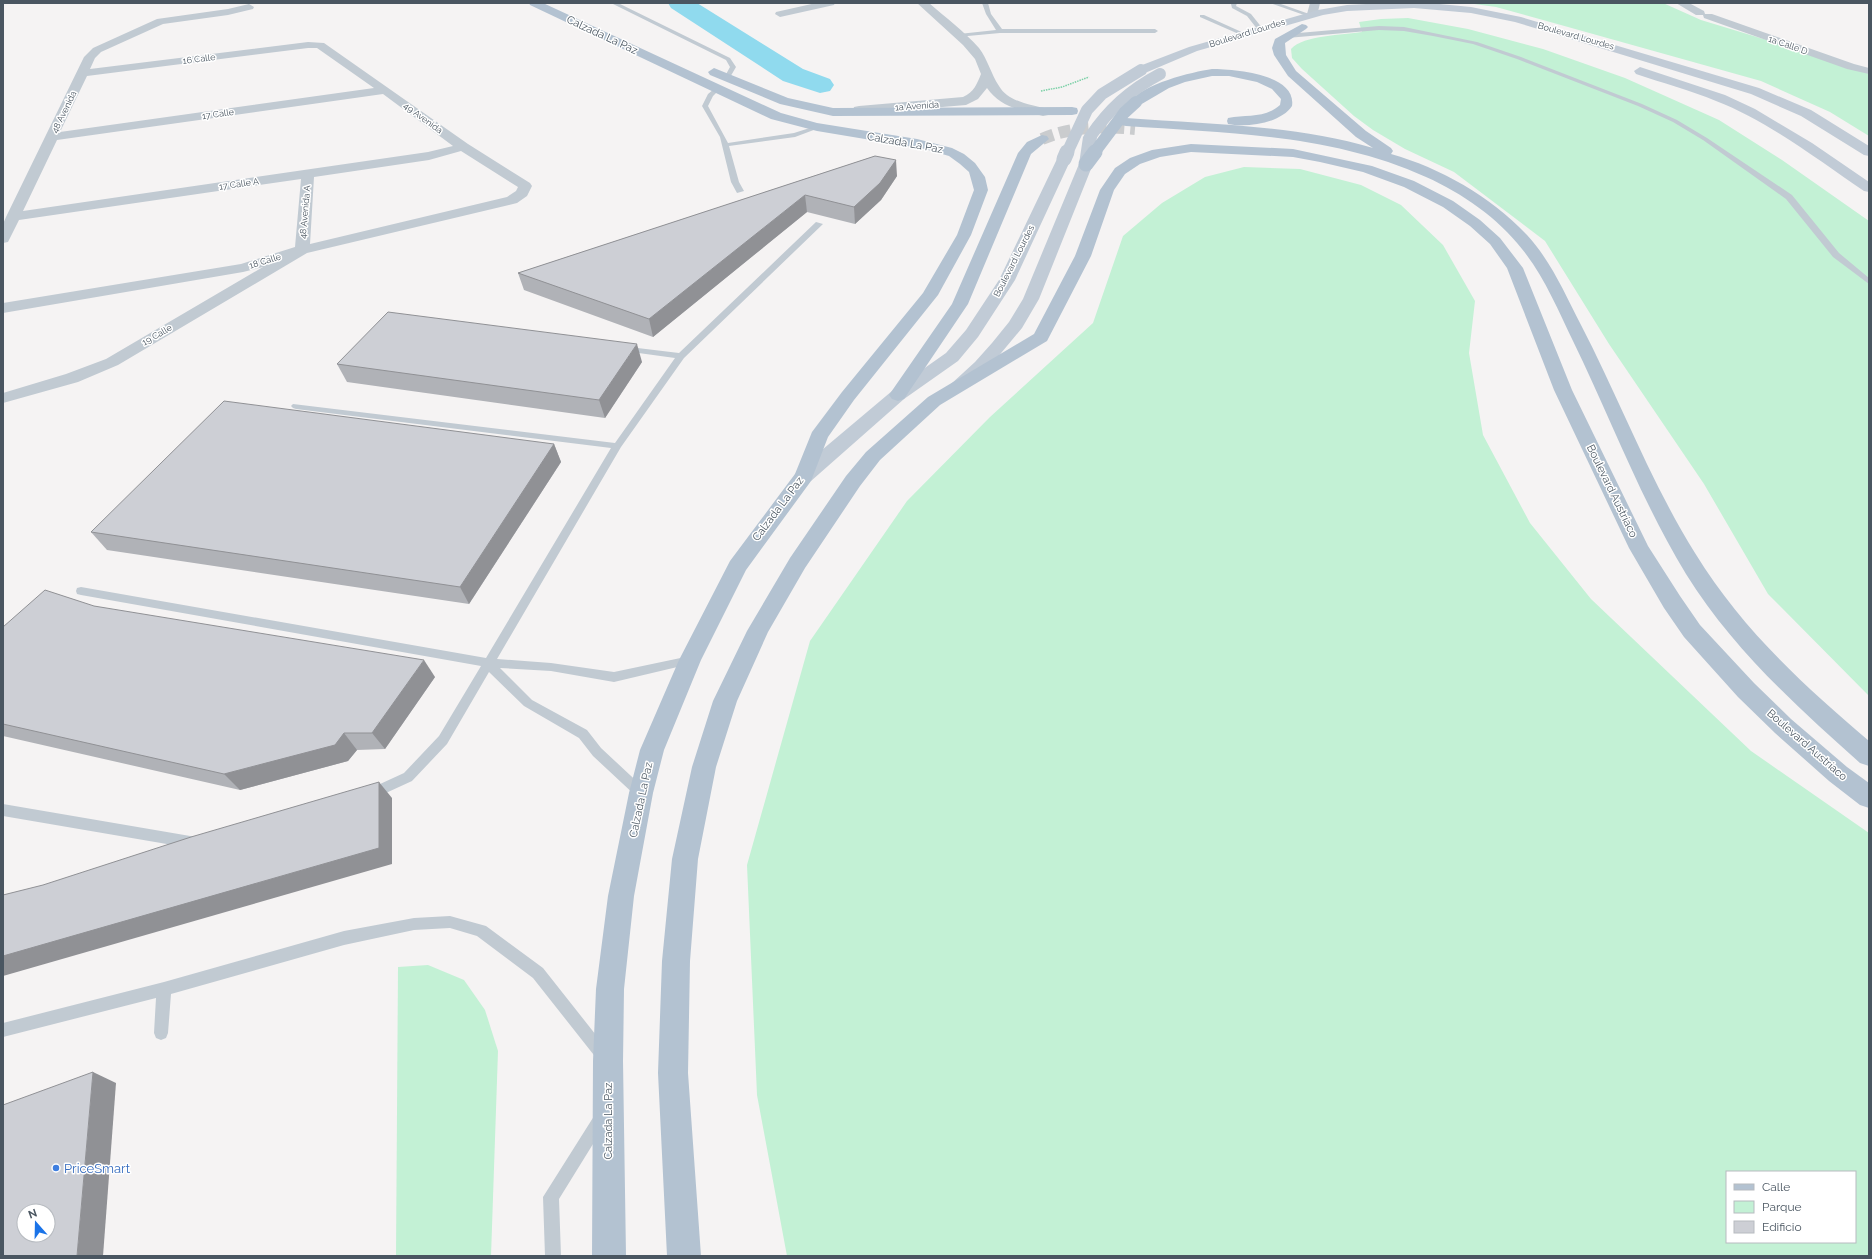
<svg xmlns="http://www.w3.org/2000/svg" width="1872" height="1259" viewBox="0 0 1872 1259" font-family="Raleway,sans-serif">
	<rect width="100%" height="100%" fill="#f5f3f3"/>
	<!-- green -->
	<g fill="#c3f1d5" fill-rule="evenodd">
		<path d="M1467 3H1663L1701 20 1869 71V136L1830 112 1761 81 1543 20 1496 7Z"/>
		<path d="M1408 18 1468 29 1543 49 1625 78 1719 120 1782 160 1869 221V696L1768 594 1704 484 1609 344 1545 241 1454 172 1405 149 1373 130 1354 116 1302 69 1292 58 1291 49C1304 35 1343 35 1362 32L1359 22 1381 19Z"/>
		<path d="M1244 167 1300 169 1361 185 1401 205 1443 245 1475 301 1469 353 1483 435 1530 523 1591 599 1751 751 1869 833V1256H787L757 1095 747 865 810 641 907 501 990 417 1093 323 1123 236 1162 203 1205 177ZM1727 1172H1855V1242H1727Z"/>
		<path d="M428 965 464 980 485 1010 498 1051 491 1256H396L398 967Z"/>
	</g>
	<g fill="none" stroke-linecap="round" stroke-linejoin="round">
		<!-- river -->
		<path fill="#90daee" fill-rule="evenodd" d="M668 3H697L803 69 830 79 834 85 830 91 820 93 783 81 671 8Z"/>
		<!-- primary-tunnel -->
		<path stroke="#caccce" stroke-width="12" stroke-dasharray="12 6" stroke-linecap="butt" d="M1042 139C1073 126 1102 126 1135 129"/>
		<!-- path -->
		<path stroke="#7ad0a6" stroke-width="1.5" stroke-dasharray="1.5 1" stroke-linecap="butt" d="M1041 91 1062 87 1089 77"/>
		<!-- service -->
		<g fill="#c1cad2" fill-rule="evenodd">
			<path d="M611 3H618L730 58 736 67 729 79 727 80 724 78 730 67 726 60Z"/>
			<path d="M982 3H988L991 14 1002 29H1155L1158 31 1155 33H1000L957 37 956 36 959 34 996 30 986 14Z"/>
			<path d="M1237 3 1236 6 1251 14 1263 29 1262 30H1258L1247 16 1232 8 1231 4Z"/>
			<path d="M1270 3H1278L1312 15 1307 16Z"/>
			<path d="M1200 15H1204L1246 34 1241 35 1200 17Z"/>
			<path d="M1379 26 1404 27 1477 42 1521 57 1642 104 1677 120 1707 138 1792 195 1839 253 1869 278V284L1833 257 1786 199 1703 140 1673 122 1638 106 1517 59 1473 44 1433 36 1404 31 1379 30 1287 38 1284 36 1287 34Z"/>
			<path d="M714 89 719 90 713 96 708 106 728 143 794 133 816 126 819 128 795 137 729 146 739 182 744 191 737 193 731 182 720 137 702 106 708 94Z"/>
			<path d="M816 222 823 224 684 358 621 447 497 659 551 663 614 672 690 656 694 657 696 660 694 663 690 664 614 682 551 671 500 668 532 700 587 730 601 748 645 789 647 793 645 797 641 798 637 797 593 756 579 738 524 706 489 672 447 744 412 781 375 798 371 799 367 798 365 794 367 790 404 773 439 736 481 666 81 595 77 594 76 591 77 588 81 587 486 658 611 448 296 409 293 408 291 406 293 404 615 443 675 358 624 351 621 350V346L679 353Z"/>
			<path d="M3 804 196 837 201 839 202 843 201 847 196 849 3 816Z"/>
			<path d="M450 916 486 926 543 968 607 1049 609 1054 607 1059 602 1061 597 1059 533 978 477 936 450 928 414 930 344 945 171 994 168 1033 166 1038 161 1040 156 1038 154 1033 156 998 3 1037V1023L164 982 344 931 414 918Z"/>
			<path d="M601 1110 606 1113 609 1118 606 1123 559 1199 561 1256H545L543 1197 596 1113Z"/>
		</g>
		<!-- minor -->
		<g fill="#c1cad2" fill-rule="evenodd">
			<path d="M816 3H835L834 5 780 17 775 14 776 12Z"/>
			<path d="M1676 3H1689L1704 11 1705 14H1712L1854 64 1869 68V74L1847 69 1704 18 1703 15H1696Z"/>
			<path d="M249 4 254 7 253 9 228 15 163 24 101 52 95 58 90 69 308 42 324 43 468 144 530 183 532 186 527 196 517 203 307 253 118 365 78 382 3 403V393L66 374 106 359 263 267 243 272 3 313V303L241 264 295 247 301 179 19 220 8 242 3 243V224L6 217 84 57 93 48 157 19 228 9ZM308 48H317L374 88 60 132 87 76ZM383 94 453 146 428 152 23 211 57 140ZM461 151 518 187 516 191 507 197 310 244 314 177 429 160Z"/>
		</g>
		<!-- tertiary -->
		<g fill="#c1cad2" fill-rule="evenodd">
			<path d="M917 3H929C946 18 964 31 979 48 988 60 991 74 999 86 1008 102 1032 105 1048 109L1049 112 1048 115 1043 116C1022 111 1000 107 987 88L978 99 966 105 859 114 854 113 853 110 854 107 859 106 963 97C974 92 977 84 981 74L975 59 963 45Z"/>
			<path d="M1310 3H1320L1317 16H1309L1307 14Z"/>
		</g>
		<!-- secondary -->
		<g fill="#c1cbd6" fill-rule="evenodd">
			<path d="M1385 3H1429L1471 7 1521 17 1759 88 1811 110 1869 146V156L1864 155 1801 116 1751 94 1515 22 1471 13 1414 8 1347 11 1323 15 1197 51 1145 73H1137L1135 70 1137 67 1189 47 1318 10 1347 5Z"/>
			<path d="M1640 67 1725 95 1755 109 1812 143 1869 182V192L1864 191C1818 160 1768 121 1716 101 1690 90 1662 83 1636 74L1634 71Z"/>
			<path d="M1090 133 1095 134 1097 137 1093 164 1039 299 1022 328 987 370 966 388 960 389 954 388 951 384 975 362 992 343 1009 322 1023 299 1079 164 1083 137 1085 134Z"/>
			<path d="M1064 155 1069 156 1071 159 1015 280 978 337 958 361 904 399 811 481 804 482 797 481 794 476 797 471 892 391 946 353 966 330 999 280 1057 159 1059 156Z"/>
		</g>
		<!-- primary -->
		<g fill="#b3c2d1" fill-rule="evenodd">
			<path d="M529 3H543L781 113 817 123 917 139 952 148 964 154 975 163 985 177 988 190 971 235 938 295 854 400 828 437 811 481 746 570 701 660 664 750 653 793 634 896 624 989 623 1061 626 1256H592L593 1061 596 989 608 896 629 793 640 750 679 660 730 561 795 474 812 432 842 392 923 293 957 235 974 190 969 172 960 164 949 156 925 149 817 131 771 119 530 5Z"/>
			<path d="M1302 24 1306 25 1308 27 1306 29 1285 43 1286 55 1296 71 1366 131 1391 148 1393 151 1391 154C1441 168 1491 197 1527 235 1551 261 1565 294 1581 325 1620 400 1650 481 1695 553 1741 628 1802 684 1869 741V766L1860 763C1796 706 1732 648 1686 574 1641 500 1611 419 1573 341 1558 310 1544 276 1522 249 1498 218 1462 193 1426 177 1332 134 1227 133 1126 126L1121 125 1120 122 1121 119 1126 118C1208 124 1294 125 1373 148L1356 137 1288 76 1274 55 1272 48 1275 39Z"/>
			<path d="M714 68 788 98 833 108 1072 107 1077 108 1078 111 1077 114 1072 115 833 116 780 104 710 75 708 72Z"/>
			<path d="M1212 69C1234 69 1297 74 1292 106 1281 123 1247 128 1228 124L1227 121 1228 118C1247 114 1264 119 1280 105L1281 99 1272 89 1257 82 1229 76H1212L1185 82 1169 88 1140 105H1132L1130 102C1142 84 1192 72 1212 69Z"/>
			<path d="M1042 135 1047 136 1049 139 1031 154 968 304 904 399 898 401 892 399 889 395 952 304 1018 153 1027 142Z"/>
			<path d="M1191 144 1293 149 1372 166 1414 181 1453 201 1480 220 1500 238 1523 268 1572 390 1648 546 1680 596 1700 625 1754 683 1791 719 1847 767 1869 783V808L1860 805 1829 781 1775 733 1738 697 1684 637 1664 608 1629 548 1554 390 1507 268 1490 244 1470 226 1443 207 1404 187 1363 172 1320 162 1293 157 1191 152 1160 157 1140 164 1125 174 1114 190 1091 256 1047 341 940 405 880 460 860 486 805 568 768 632 737 701 716 767 698 859 690 961 688 1073 701 1256H667L658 1073 662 961 672 859 692 767 713 701 747 631 790 558 846 476 866 452 928 397 1034 334 1075 256 1100 190 1115 168 1130 158 1152 150Z"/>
		</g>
		<!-- secondary-bridge-far1 -->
		<g stroke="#c1cbd6" stroke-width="12">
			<path d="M1090 137C1109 109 1130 90 1160 74"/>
			<path d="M1067 153 1087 110 1102 94 1141 70"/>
		</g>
		<!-- secondary-bridge -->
		<path stroke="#c1cbd6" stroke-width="15" d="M1064 159 1067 152"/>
		<!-- primary-bridge-far1 -->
		<path stroke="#b3c2d1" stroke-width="12" d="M1094 153 1124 113 1136 102"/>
		<!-- primary-bridge -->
		<path stroke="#b3c2d1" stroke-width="15" d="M1086 164 1095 152"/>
	</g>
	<!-- wall -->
	<g fill="#b0b2b7">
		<path d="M875 156 897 176 881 200 855 224 807 212 653 337 524 290 518 273Z"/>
		<path d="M642 362 605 418 347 382 337 364Z"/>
		<path d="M554 444 561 462 469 604 107 550 91 532Z"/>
		<path d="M94 606 435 677 385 749 357 750 348 761 240 790 3 736V627Z"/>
	</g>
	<!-- shaded-wall -->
	<g fill="#909195">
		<path d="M896 160 897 176 881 200 855 224 854 207Z"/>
		<path d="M805 195 807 212 653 337 649 319Z"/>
		<path d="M637 344 642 362 605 418 599 400Z"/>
		<path d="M554 444 561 462 469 604 460 587Z"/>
		<path d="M424 660 435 677 385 749 372 733Z"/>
		<path d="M344 733 357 750 348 761 240 790 224 774Z"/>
		<path d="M379 782 392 798V864L3 976V956Z"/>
		<path d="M93 1072 116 1083 103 1256H77Z"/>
	</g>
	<!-- building -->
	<g fill="#cdcfd5" stroke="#909195" fill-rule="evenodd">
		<path d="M875 156 896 160 880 183 854 207 805 195 649 319 518 273Z"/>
		<path d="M388 312 637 344 599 400 337 364Z"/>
		<path d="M224 401 554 444 460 587 91 532Z"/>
		<path d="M45 590 94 606 424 660 372 733H344L335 745 224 774 3 724V627Z"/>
		<path d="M379 782V848L3 956V895L43 885 191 837Z"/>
		<path d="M93 1072 77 1256H3V1105ZM24 1211H48V1235H24Z"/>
	</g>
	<!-- markers -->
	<circle fill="#3f7fe0" stroke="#fff" stroke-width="1.5" cx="56" cy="1168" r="4"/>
	<g text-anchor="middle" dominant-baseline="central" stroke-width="3" stroke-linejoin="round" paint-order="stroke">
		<!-- far-street labels -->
		<g font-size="9" fill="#4a5661" stroke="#fff">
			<text transform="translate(1247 33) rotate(-17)">Boulevard Lourdes</text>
			<text transform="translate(1576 36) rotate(16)">Boulevard Lourdes</text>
			<text transform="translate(1788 45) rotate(19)">1a Calle D</text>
			<text transform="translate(199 59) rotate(-7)">16 Calle</text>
			<text transform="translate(917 106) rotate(-4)">1a Avenida</text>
			<text transform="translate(64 112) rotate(-64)">48 Avenida</text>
			<text transform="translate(218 114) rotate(-8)">17 Calle</text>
			<text transform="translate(423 118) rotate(36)">49 Avenida</text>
			<text transform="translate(239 184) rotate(-8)">17 Calle A</text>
			<text transform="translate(305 212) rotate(-85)">48 Avenida A</text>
			<text transform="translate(265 261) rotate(-17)">18 Calle</text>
			<text transform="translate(1014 261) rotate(-63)">Boulevard Lourdes</text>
			<text transform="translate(157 335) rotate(-30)">19 Calle</text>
		</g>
		<!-- street labels -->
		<g font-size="11" fill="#4a5661" stroke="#fff">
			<text transform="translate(602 35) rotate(25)">Calzada La Paz</text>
			<text transform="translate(905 143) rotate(10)">Calzada La Paz</text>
			<text transform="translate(1612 491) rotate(64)">Boulevard Austríaco</text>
			<text transform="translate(778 509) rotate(-53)">Calzada La Paz</text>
			<text transform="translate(1807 745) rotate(41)">Boulevard Austríaco</text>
			<text transform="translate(641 800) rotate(-78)">Calzada La Paz</text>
			<text transform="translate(608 1121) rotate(-90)">Calzada La Paz</text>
		</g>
		<!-- near-shop labels -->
		<g font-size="13" fill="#366cbe" stroke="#fff" text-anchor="start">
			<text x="64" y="1168">PriceSmart</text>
		</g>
	</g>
	<!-- border -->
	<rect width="1872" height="1259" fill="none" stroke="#4a5661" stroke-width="8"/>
	<!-- legend -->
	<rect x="1726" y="1171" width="130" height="72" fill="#ffffff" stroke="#b7bbc0"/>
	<rect x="1734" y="1184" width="20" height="6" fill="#b3c2d1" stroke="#b7bbc0"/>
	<text x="1762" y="1191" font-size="12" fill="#4a5661">Calle</text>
	<rect x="1734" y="1201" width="20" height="12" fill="#c3f1d5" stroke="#b7bbc0"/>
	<text x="1762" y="1211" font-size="12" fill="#4a5661">Parque</text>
	<rect x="1734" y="1221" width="20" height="12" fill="#cdcfd5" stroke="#b7bbc0"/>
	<text x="1762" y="1231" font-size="12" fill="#4a5661">Edificio</text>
	<!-- north arrow -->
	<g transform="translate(36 1223) rotate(340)"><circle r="19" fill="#ffffff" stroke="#b7bbc0"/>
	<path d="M0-3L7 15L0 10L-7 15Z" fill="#1a73e8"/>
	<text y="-6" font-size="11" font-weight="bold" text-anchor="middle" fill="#4a5661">N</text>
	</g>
</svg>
